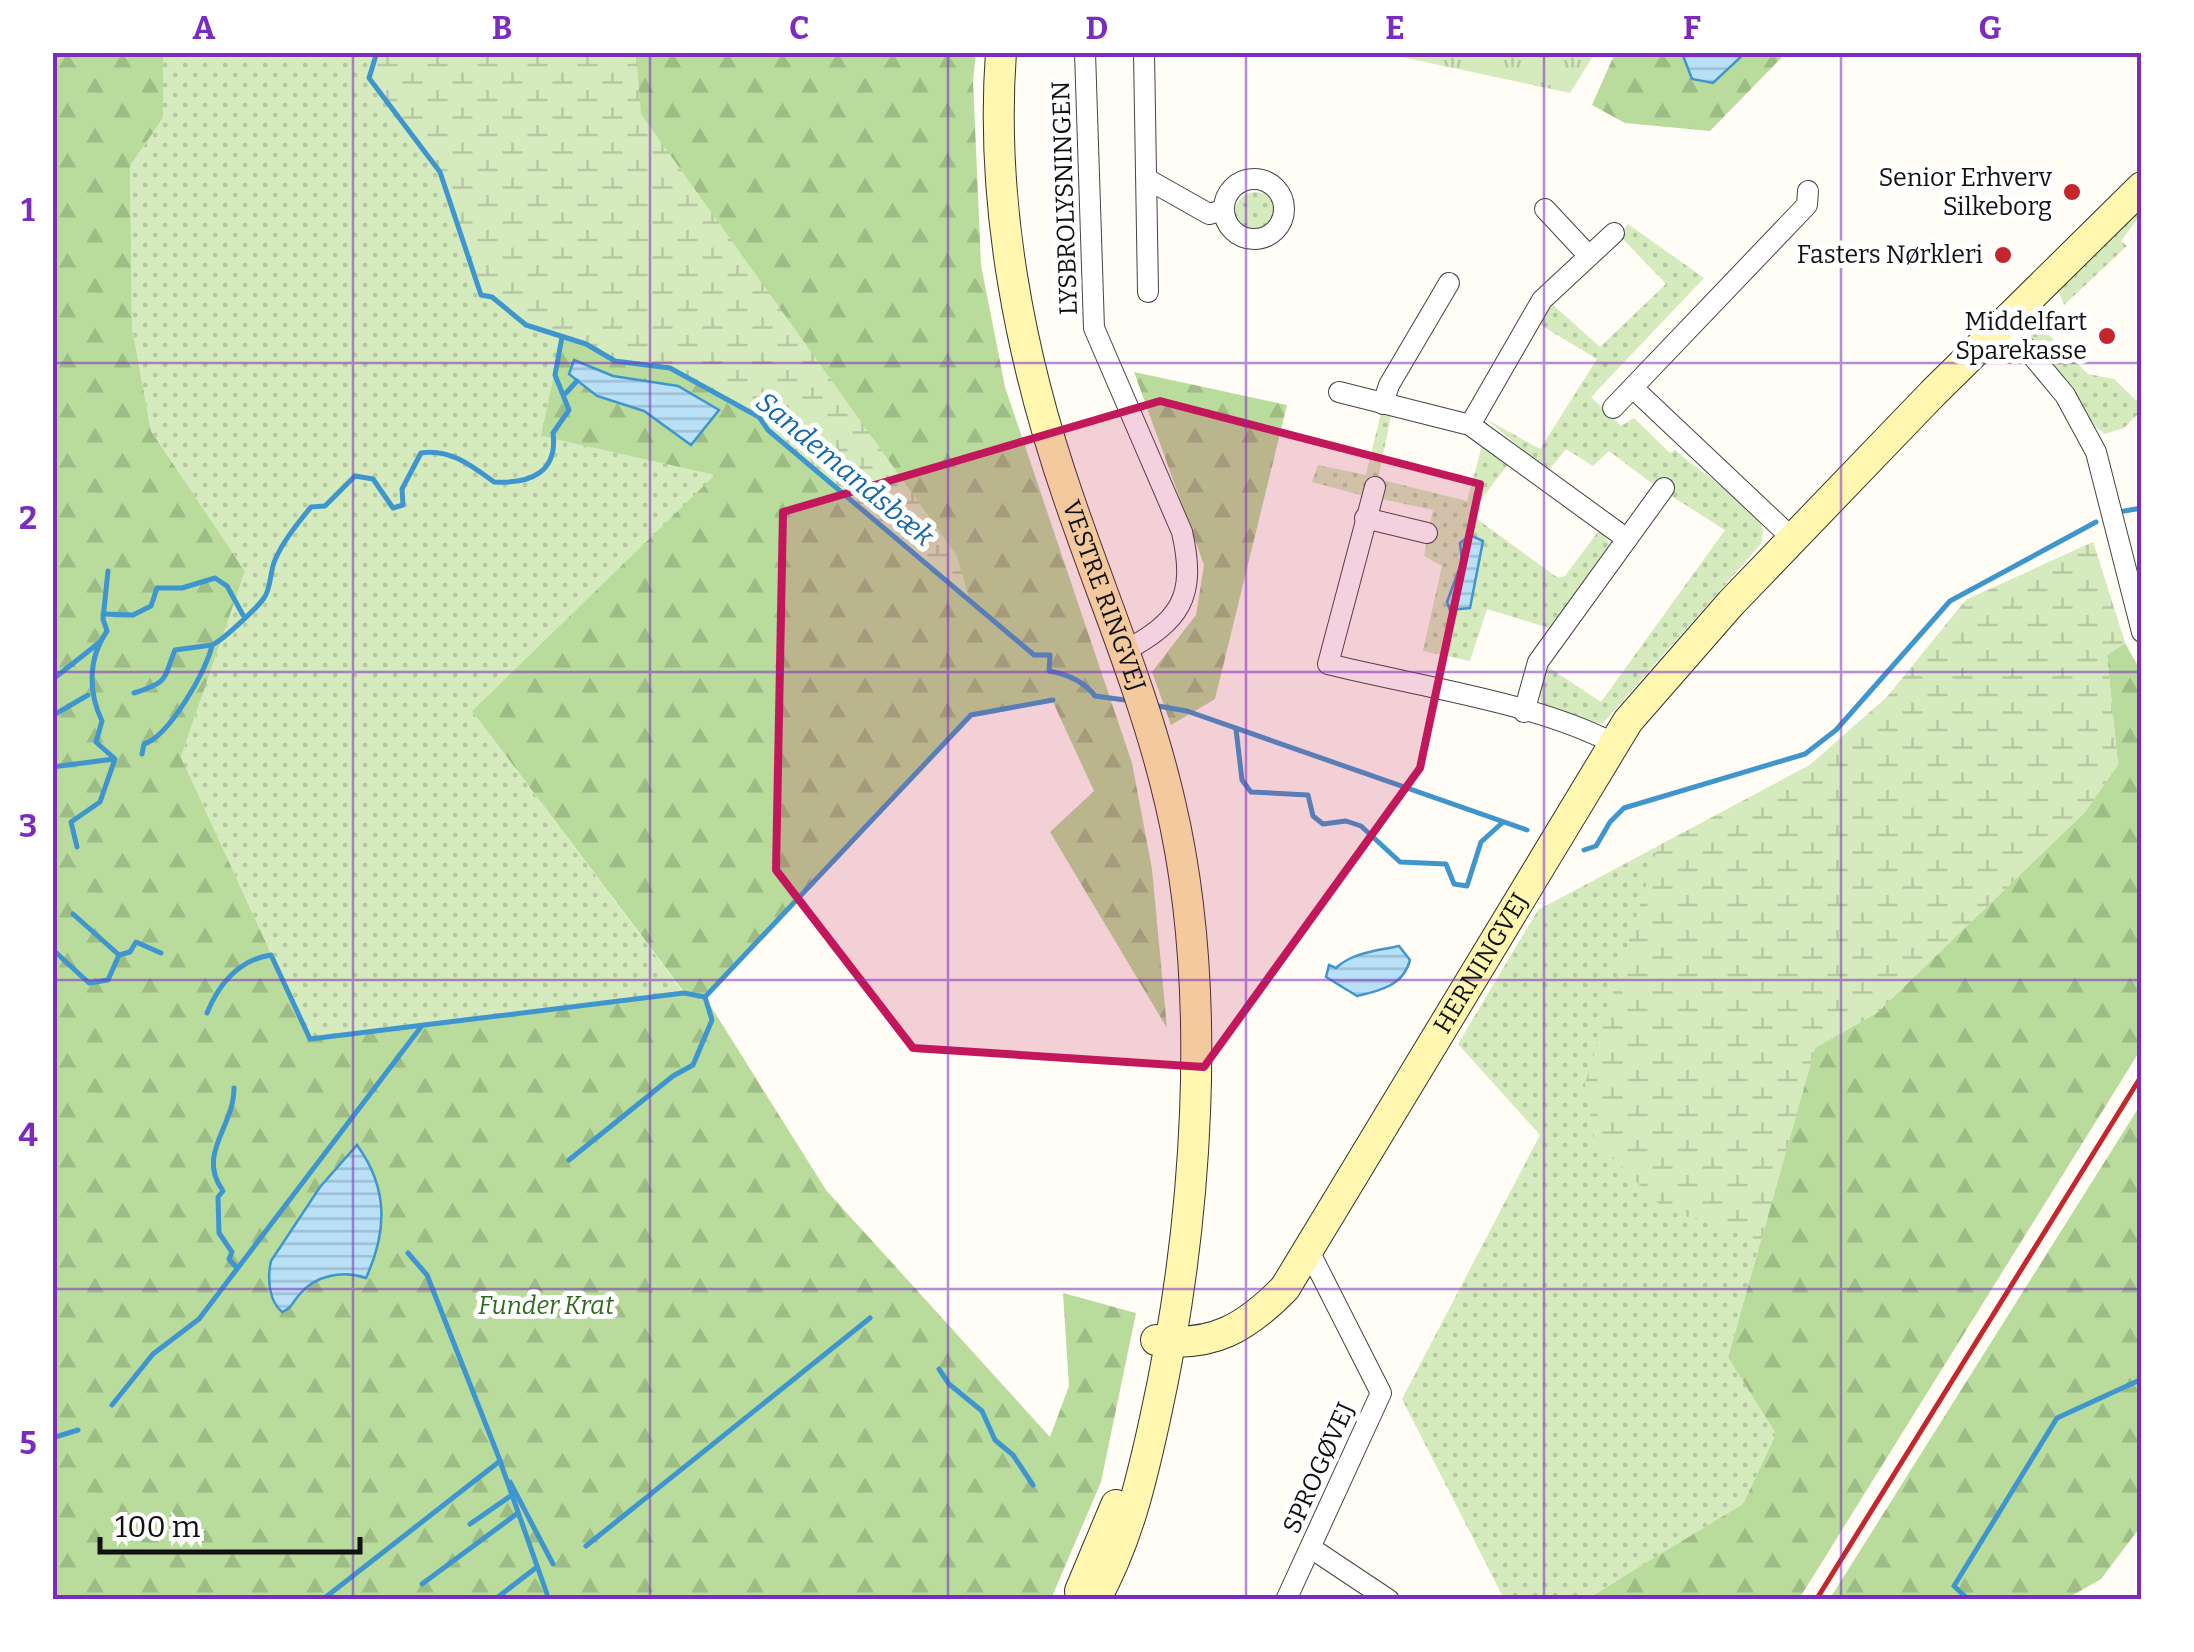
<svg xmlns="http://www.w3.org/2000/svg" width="2194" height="1652" viewBox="0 0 2194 1652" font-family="Bitter,serif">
	<defs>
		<pattern id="grass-dots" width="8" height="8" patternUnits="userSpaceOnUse" patternTransform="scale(2.5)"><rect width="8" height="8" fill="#d5ebbd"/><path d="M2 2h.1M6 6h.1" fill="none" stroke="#b6c8a1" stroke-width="1.8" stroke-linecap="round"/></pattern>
		<pattern id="forest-firs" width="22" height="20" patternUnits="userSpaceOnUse" patternTransform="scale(2.5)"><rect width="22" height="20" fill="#b9dc9c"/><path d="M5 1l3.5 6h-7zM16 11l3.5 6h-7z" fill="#9ebc85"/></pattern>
		<pattern id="wetland-marsh" width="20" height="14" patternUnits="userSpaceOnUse" patternTransform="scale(2.5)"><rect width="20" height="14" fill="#d5ebbd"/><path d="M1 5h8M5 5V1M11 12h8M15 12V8" fill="none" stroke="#b6c8a1"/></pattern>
		<pattern id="park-tufts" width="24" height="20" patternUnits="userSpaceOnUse" patternTransform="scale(2.5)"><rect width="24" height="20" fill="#d5ebbd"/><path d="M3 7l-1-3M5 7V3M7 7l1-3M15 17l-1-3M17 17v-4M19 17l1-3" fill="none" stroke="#b6c8a1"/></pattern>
		<pattern id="water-rules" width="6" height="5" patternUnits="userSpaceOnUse" patternTransform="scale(2.5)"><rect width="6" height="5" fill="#b9e0f7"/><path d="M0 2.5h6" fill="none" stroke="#9ebfd3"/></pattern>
	</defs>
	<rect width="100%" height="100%" fill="#fffdf5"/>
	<!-- grass -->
	<g fill="url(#grass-dots)">
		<path d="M163 53H377L369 78 440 172 481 294 492 297 526 325 562 337 542 436 716 475 472 711 684 993 310 1039 181 757 245 571 151 431 132 327 130 166 163 118Z"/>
		<circle cx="1256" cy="213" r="21"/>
		<path d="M2141 205V214L2121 241 2127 246 2064 305 2057 288 2090 260Z"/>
		<path d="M1628 224 1704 278 1591 397 1621 426 1634 418 1670 453 1675 450C1695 468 1747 502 1760 521 1764 529 1763 536 1761 544L1602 724 1542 709 1539 689 1547 666 1601 702 1725 530 1654 485 1609 451 1593 466 1566 449 1548 471 1486 419 1540 449 1597 359 1539 324 1551 303 1600 347 1666 284 1620 236Z"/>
		<path d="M2039 307H2046L2038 324 2088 374 2114 379 2141 405V411L2124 428 2105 434 2094 426 2030 335 2028 320Z"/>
		<path d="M1381 413 1391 416 1378 479 1467 501 1483 442 1509 463 1470 514 1558 578 1565 576 1600 529 1611 547 1552 629 1487 609 1470 661 1423 651 1442 566 1424 556 1433 510 1382 499 1383 487 1364 496 1312 482 1318 465 1366 475Z"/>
		<path d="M2093 542 2125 643 2107 655 2118 765 2085 812 1882 1009 1815 1049 1728 1356 1776 1434 1743 1504 1644 1565 1585 1599H1504L1402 1399 1540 1135 1458 1044 1538 910 1810 765 1887 697 1966 600Z"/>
	</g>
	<!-- forest -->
	<g fill="url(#forest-firs)">
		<path d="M52 53H163V118L130 166 132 327 151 431 245 571 181 757 310 1039 684 992 472 711 715 475 541 436 562 337 526 325 492 297 481 295 440 172 369 78 377 53H976L973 80 981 265 1005 387 1132 763 1152 869 1167 1028 1050 832 1094 791 1052 700 971 715 705 997 826 1190 1050 1437 1069 1386 1063 1293 1136 1313 1101 1482 1051 1599H53Z"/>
		<path d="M1615 53H1786L1710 131 1625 123 1592 105Z"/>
		<path d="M1134 372 1287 405 1215 699 1171 725 1152 672 1196 615 1204 565Z"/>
		<path d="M2125 643 2142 673 2141 1049 1799 1599 1585 1600 1743 1504 1776 1434 1728 1357 1815 1048 1878 1012 2085 812 2118 765 2107 655Z"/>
		<path d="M2141 1104V1526L2101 1579 2066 1599 1829 1600Z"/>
	</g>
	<!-- wetland -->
	<g fill="url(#wetland-marsh)">
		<path d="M377 53H636L641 114 957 556 970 601 768 430 759 417 670 368 615 361 586 344 526 325 492 297 481 295 440 172 369 78Z"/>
		<path d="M2093 542 2125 643 2107 655 2118 765 2085 812 1878 1012 1815 1048 1761 1241 1664 1209 1595 1141 1585 1084 1658 846 1810 765 1887 697 1966 600Z"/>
	</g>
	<!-- park -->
	<path fill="url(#park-tufts)" d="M1383 53H1595L1570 93Z"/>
	<!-- water -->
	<g fill="url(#water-rules)" stroke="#3f96cf" stroke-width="2.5">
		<path d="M1682 53V52L1745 53 1713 83 1692 79Z"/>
		<path d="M574 360 613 376 678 386 719 410 691 445 644 411 597 396 569 374Z"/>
		<path d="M1470 535 1483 541 1470 608 1450 610 1447 602 1462 561 1460 543Z"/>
		<path d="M1399 946 1410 960C1404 985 1380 991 1357 996L1326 977 1329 965 1336 968C1353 952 1377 951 1399 946Z"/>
		<path d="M357 1145C389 1189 387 1232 366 1278 343 1270 315 1275 299 1295 292 1303 292 1308 282 1312 269 1301 267 1279 271 1261L320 1187Z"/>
	</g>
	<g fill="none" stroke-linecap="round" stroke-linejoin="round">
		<!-- stream -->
		<g stroke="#3f96cf" stroke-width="5">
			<path d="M377 52 369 78 440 172 481 295 492 297 526 325 586 344 615 361 670 368 759 417 768 430 1034 655H1050L1049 671C1066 674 1084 681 1095 696L1125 700"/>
			<path d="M566 393 577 381"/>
			<path d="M2124 511 2142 508"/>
			<path d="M103 614 133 615 151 606 157 588H182L215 578 227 586 243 615"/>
			<path d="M52 680 100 642"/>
			<path d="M134 693C170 682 163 679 175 650L212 645"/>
			<path d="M1158 706 1187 711 1527 830"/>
			<path d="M52 716 88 695"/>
			<path d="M1236 729 1242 780 1251 792 1308 795 1313 816 1323 824 1346 821 1361 826 1400 862 1446 864 1454 884 1467 886 1481 842 1502 823"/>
			<path d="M142 754 144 744C168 737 207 671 212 645 222 641 258 607 264 598 271 589 270 571 275 560 283 541 298 523 311 507L325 506 355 476 373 479 393 508 403 505 402 489 421 453C449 448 472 466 494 482 531 484 558 472 553 433L569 410 555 375 562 337"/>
			<path d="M52 767 114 759"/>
			<path d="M77 847 71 822 100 802 115 759 96 742 102 721C88 692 88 658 107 631L103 619 108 571"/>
			<path d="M1584 850 1596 846 1610 822 1624 808 1805 754 1836 730 1950 601 2096 522"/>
			<path d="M73 914 119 955"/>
			<path d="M52 949 89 983 108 980 119 955 130 952 136 942 161 953"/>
			<path d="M207 1013C219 984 238 960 271 955L310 1039 684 993 705 997 971 715 1053 700"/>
			<path d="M234 1088C234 1128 196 1154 223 1191L218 1197 219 1233 232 1252 229 1259 237 1268"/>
			<path d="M569 1160 673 1076 693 1065 712 1020 705 997"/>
			<path d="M408 1253 427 1275 501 1463"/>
			<path d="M939 1369 949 1384 982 1411 995 1440 1013 1455 1033 1485"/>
			<path d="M112 1405 153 1354 199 1319 421 1027"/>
			<path d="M52 1438 78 1430"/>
			<path d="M510 1482 553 1564"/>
			<path d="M470 1524 512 1495"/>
			<path d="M586 1546 870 1318"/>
			<path d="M422 1584 518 1513"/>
			<path d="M322 1600 500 1461 547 1594"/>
			<path d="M494 1600 537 1567"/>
			<path d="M1969 1600 1954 1586 2057 1418 2142 1379"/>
		</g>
		<defs>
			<g id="street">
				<path d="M1085 52 1094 328 1182 532C1197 598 1180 621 1123 652"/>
				<path d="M1144 52 1148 292"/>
				<path d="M1147 179 1209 214 1224 210"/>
				<circle cx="1254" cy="209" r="30"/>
				<path d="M1545 209 1589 256"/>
				<path d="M2004 322 2065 395 2096 452 2142 632"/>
				<path d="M1633 388 1793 539"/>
				<path d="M1339 392 1470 425 1627 539"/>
				<path d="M1383 404 1389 385 1449 283"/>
				<path d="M1613 408 1807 205 1808 191"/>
				<path d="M1470 425 1542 300 1614 233"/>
				<path d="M1375 487 1328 664C1416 686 1534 702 1613 743"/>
				<path d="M1365 518 1427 533"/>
				<path d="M1524 712 1538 662 1664 488"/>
				<path d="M1311 1548 1389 1600"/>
				<path d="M1286 1600 1381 1393 1309 1251"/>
			</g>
			<g id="secondary">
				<path id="s1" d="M1001 52C990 202 1020 358 1069 499 1103 599 1146 698 1170 802 1215 992 1197 1229 1155 1419 1141 1483 1127 1542 1095 1600"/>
				<path id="s2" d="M1156 1340C1213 1348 1247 1327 1285 1288L1628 721 1731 603 1933 393 2142 187"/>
				<path d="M1080 1591 1116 1505"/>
			</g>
		</defs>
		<!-- street casing -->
		<use href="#street" stroke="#444" stroke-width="22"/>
		<!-- secondary casing -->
		<use href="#secondary" stroke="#333" stroke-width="32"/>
		<!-- street -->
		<use href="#street" stroke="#fff" stroke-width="20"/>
		<!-- secondary -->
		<use href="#secondary" stroke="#fff6b0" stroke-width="30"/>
		<!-- rail -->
		<path stroke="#c4262e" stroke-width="5" d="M1816 1600 2142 1075"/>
	</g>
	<!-- marked area -->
	<path fill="#c2185b" fill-opacity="0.2" stroke="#c2185b" stroke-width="8" stroke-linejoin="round" d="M1160 401 1480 484 1420 768 1204 1067 913 1048 776 870 783 512Z"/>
	<!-- grid -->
	<path fill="none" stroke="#7b2cbf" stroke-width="2.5" stroke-opacity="0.55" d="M353 52V1600M650 52V1600M948 52V1600M1246 52V1600M1544 52V1600M1841 52V1600M52 363H2142M52 672H2142M52 980H2142M52 1289H2142"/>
	<!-- markers -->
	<g fill="#c4262e" stroke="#fff" stroke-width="4">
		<circle cx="2072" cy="192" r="10"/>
		<circle cx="2003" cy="255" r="10"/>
		<circle cx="2107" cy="336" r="10"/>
	</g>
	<g text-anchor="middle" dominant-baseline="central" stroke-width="10" stroke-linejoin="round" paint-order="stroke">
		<!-- poi labels -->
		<g font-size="25" fill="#111" stroke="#fff" text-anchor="end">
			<text x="2052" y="178">Senior Erhverv<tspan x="2052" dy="29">Silkeborg</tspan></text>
			<text x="1983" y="255">Fasters Nørkleri</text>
			<text x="2087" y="322">Middelfart<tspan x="2087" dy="29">Sparekasse</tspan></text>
		</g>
		<!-- street labels -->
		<g font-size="25" fill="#111" stroke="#fff">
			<text transform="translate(1065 198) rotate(-92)">LYSBROLYSNINGEN</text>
			<text stroke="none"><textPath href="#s1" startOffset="558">VESTRE RINGVEJ</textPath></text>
			<text stroke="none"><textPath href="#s2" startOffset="525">HERNINGVEJ</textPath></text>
			<text transform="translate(1319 1468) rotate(-66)">SPROGØVEJ</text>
		</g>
		<!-- park labels -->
		<g font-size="25" font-style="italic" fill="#2f6b1f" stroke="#fff">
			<text x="546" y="1306">Funder Krat</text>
		</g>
		<!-- water labels -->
		<g font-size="28" font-style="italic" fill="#1768a6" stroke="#fff">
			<text transform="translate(845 469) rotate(40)">Sandemandsbæk</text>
		</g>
	</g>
	<!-- border -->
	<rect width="2194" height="1652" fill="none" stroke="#ffffff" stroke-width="110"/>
	<!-- scale -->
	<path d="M100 1537v15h260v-15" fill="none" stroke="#111111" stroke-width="5"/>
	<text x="115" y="1537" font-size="30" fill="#111111" stroke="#ffffff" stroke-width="8" paint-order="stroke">100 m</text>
	<rect x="55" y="55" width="2084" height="1542" fill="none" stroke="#7b2cbf" stroke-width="4"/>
	<g font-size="32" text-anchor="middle" font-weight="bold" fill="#7b2cbf">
		<text x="204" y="39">A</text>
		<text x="502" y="39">B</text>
		<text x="799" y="39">C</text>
		<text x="1097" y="39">D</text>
		<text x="1395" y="39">E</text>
		<text x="1692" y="39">F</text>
		<text x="1990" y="39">G</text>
		<text x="28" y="221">1</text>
		<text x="28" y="529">2</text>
		<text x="28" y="837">3</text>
		<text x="28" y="1146">4</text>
		<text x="28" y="1454">5</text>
	</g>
</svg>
